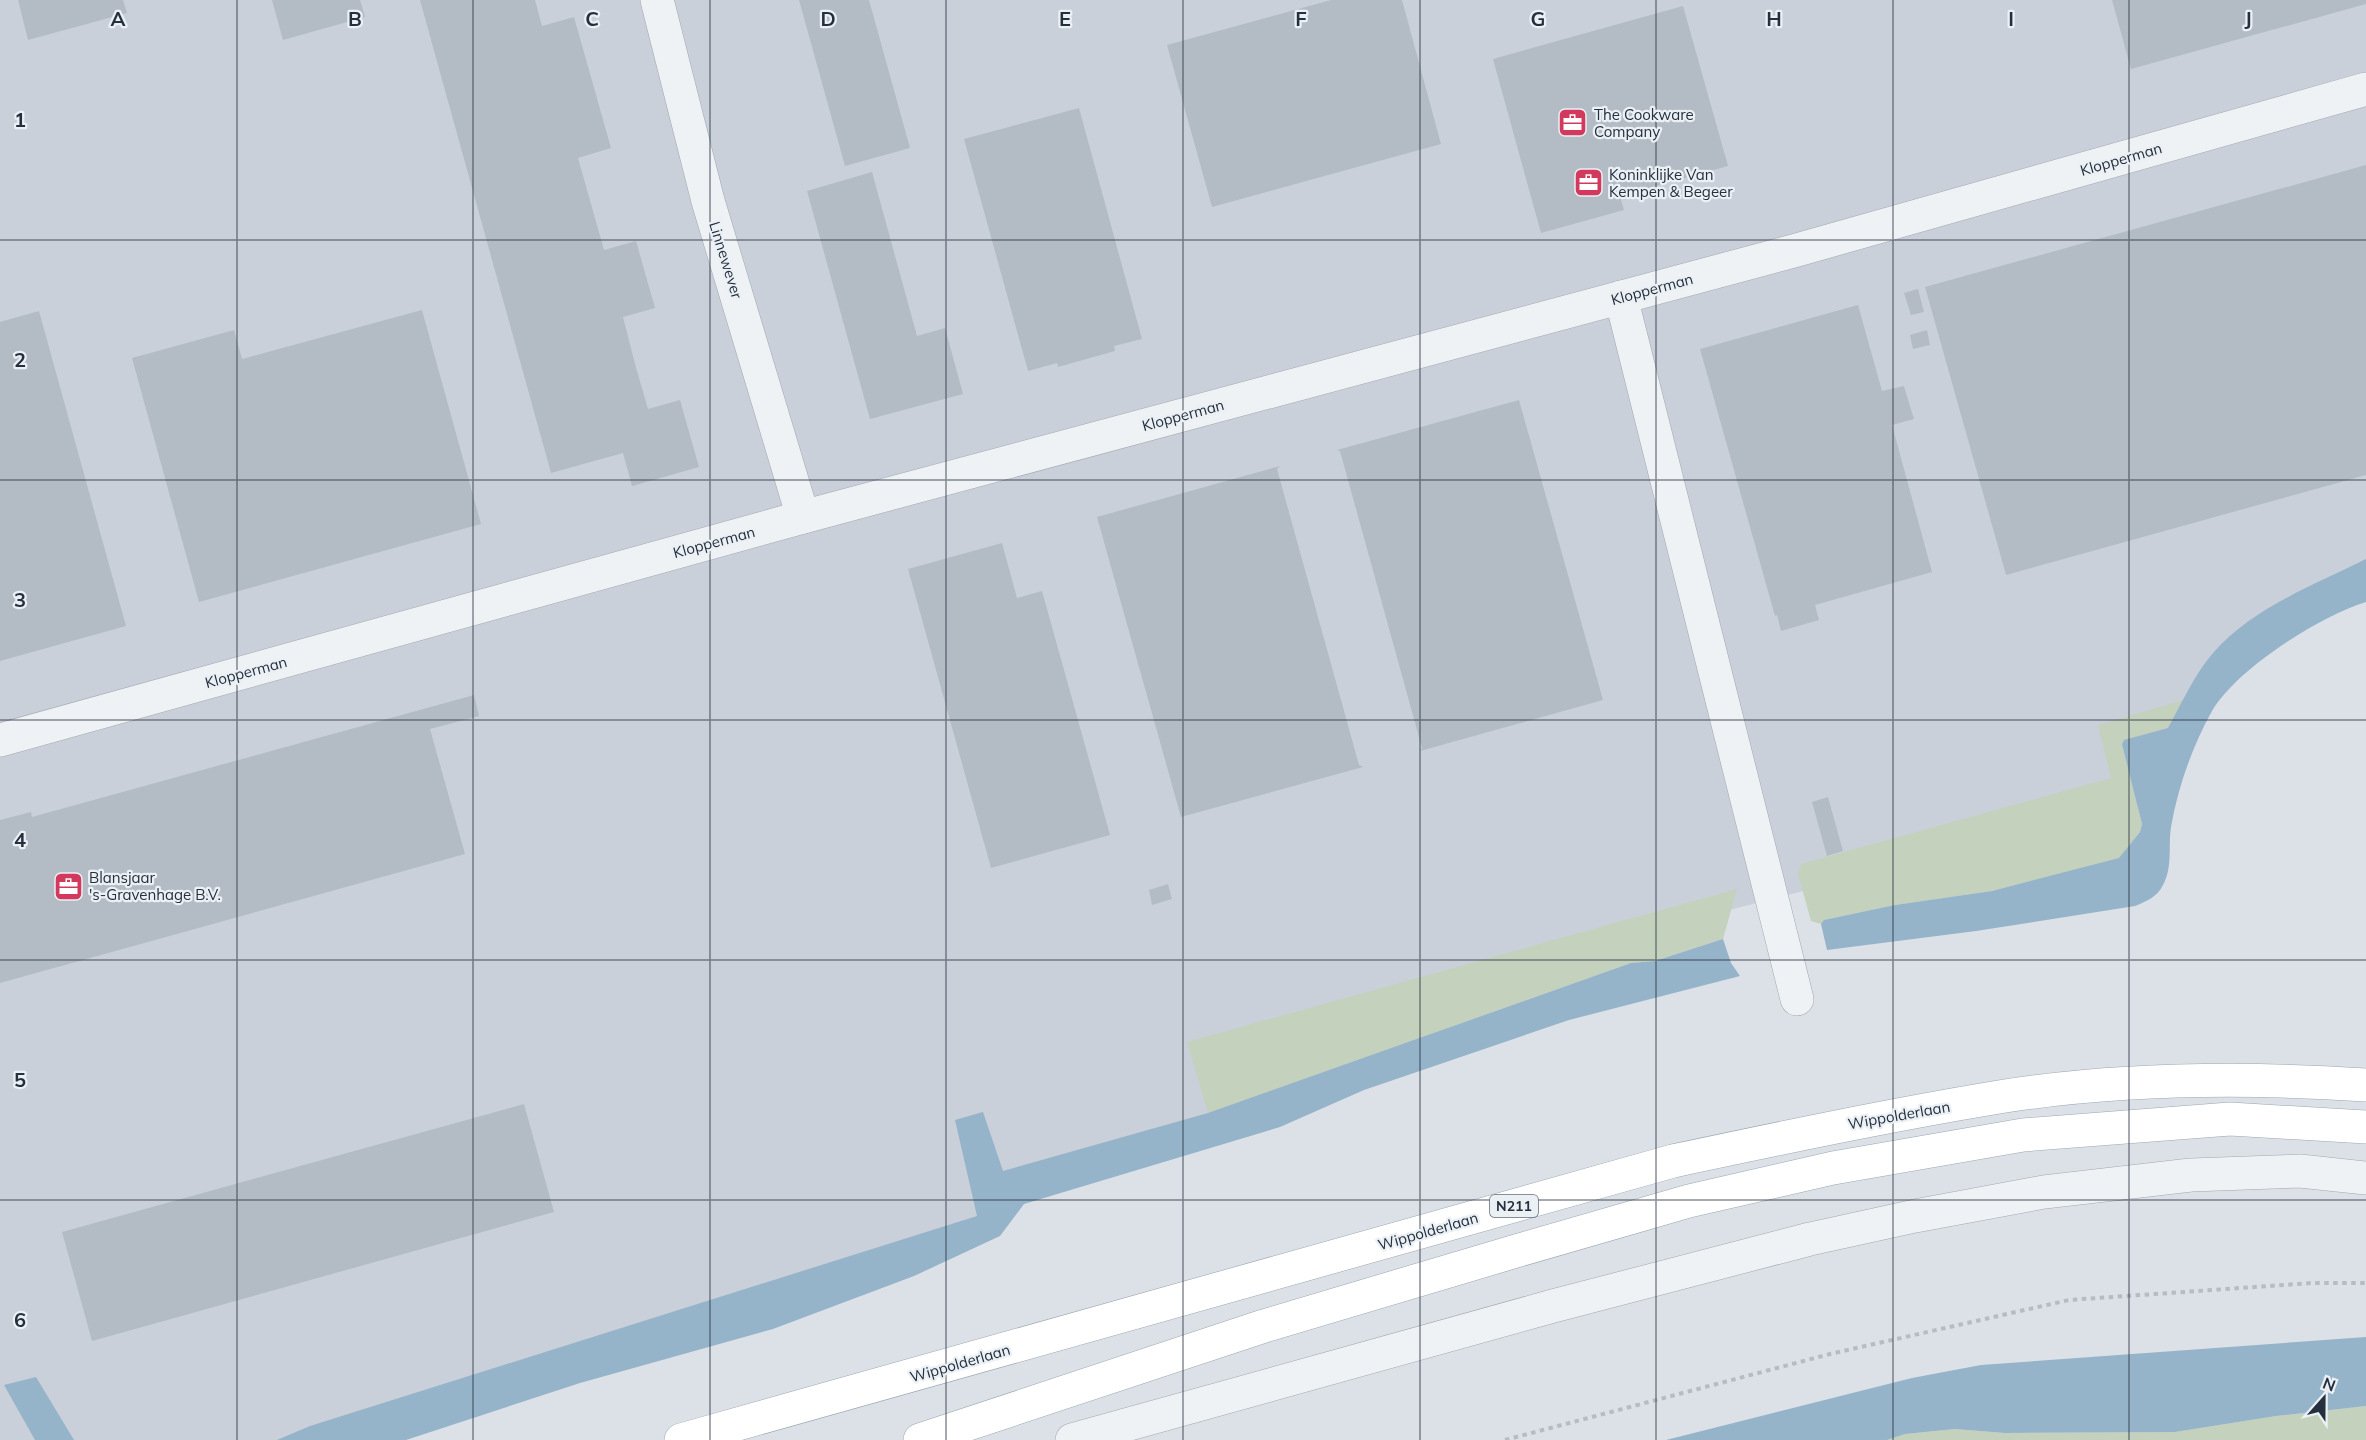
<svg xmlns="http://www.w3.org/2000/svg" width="2366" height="1440" viewBox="0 0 2366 1440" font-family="Mulish,sans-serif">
	<rect width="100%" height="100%" fill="#dce1e7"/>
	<!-- built -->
	<path fill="#cad0d9" d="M0 0H2366V590L2262 654 2198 723 2159 800 1690 920 1293 1096 1046 1170 895 1272 364 1440H0Z"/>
	<!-- green -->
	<g fill="#c4d1bd">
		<path d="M2184 700 2168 728 2124 740 2122 744 2142 824 2140 832 2120 858 1992 891 1895 905 1825 920 1821 924 1811 921 1798 874 1801 864 2111 778 2098 725Z"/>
		<path d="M1737 889 1723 939 1655 961 1631 963 1208 1113 1187 1042Z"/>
		<path d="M2366 1406V1440H1887L1905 1434 1955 1429 2005 1433 2175 1432 2276 1416Z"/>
	</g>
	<!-- water -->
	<g fill="#95b3c9">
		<path d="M2366 559V602C2320 616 2236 669 2212 711 2192 747 2178 787 2171 827 2168 845 2173 867 2163 885 2157 897 2147 901 2135 906L1976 931 1827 950 1821 924 1824 920 1895 905 1992 891 2119 858 2140 832 2142 824 2122 744 2124 740 2168 728C2182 703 2194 675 2213 653 2252 608 2314 585 2366 559Z"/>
		<path d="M1723 939 1731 963 1740 976 1569 1020 1364 1090 1280 1127 1024 1204 1000 1236 914 1276 773 1329 580 1383 406 1440H277L310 1426 977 1216 955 1120 983 1112 1003 1171 1208 1113 1631 963 1655 961Z"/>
		<path d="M2366 1337V1406L2276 1416 2175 1432 2005 1433 1955 1429 1905 1434 1887 1440H1666L1912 1378 1981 1365Z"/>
		<path d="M36 1377 74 1440H35L4 1385Z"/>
	</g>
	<!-- building -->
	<g fill="#b3bbc4">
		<path d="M18 0H123L127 13 28 40Z"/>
		<path d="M272 0H360L365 17 283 40Z"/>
		<path d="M420 0H535L542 26 574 17 611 148 578 158 604 250 636 241 655 308 623 317 635 364 648 409 680 400 699 467 632 486 623 453 551 473Z"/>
		<path d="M799 0H869L910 148 845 166Z"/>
		<path d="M1331 0H1402L1441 144 1212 207 1167 45Z"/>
		<path d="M2112 0H2366V4L2131 69Z"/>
		<path d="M1683 6 1728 166 1620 196 1624 210 1541 233 1493 59Z"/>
		<path d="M1079 108 1142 339 1114 346 1115 351 1058 367 1057 363 1028 371 964 139Z"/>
		<path d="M2366 165V475L2006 575 1925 287Z"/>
		<path d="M872 172 917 336 945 328 963 394 870 419 807 191Z"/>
		<path d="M1918 289 1924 312 1911 315 1904 293Z"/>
		<path d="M1858 305 1882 391 1904 386 1909 403 1914 419 1892 425 1932 572 1815 605 1819 620 1781 631 1777 615 1775 616 1700 349Z"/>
		<path d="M422 310 481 524 199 602 132 358 234 330 242 359Z"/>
		<path d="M39 311 126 626 0 661V322Z"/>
		<path d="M1927 330 1930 345 1913 349 1910 335Z"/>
		<path d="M1519 400 1603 700 1420 751 1422 748 1340 451 1337 450Z"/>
		<path d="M1280 466 1277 469 1359 765 1363 767 1181 817 1097 517Z"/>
		<path d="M1002 543 1017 598 1042 591 1110 835 991 868 908 569Z"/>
		<path d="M474 695 479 716 430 729 465 854 0 983V820L31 812 32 817Z"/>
		<path d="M1828 797 1843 851 1827 856 1812 802Z"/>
		<path d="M1168 884 1172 899 1152 905 1149 890Z"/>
		<path d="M524 1104 554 1212 92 1341 62 1232Z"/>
	</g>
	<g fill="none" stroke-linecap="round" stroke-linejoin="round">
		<defs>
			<g id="minor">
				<path d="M657 0 708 201 803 517"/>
				<path d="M1621 297 1797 999"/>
				<path d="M0 740 803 517 1797 250 2366 89"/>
				<path d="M1072 1440 1553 1306 1810 1239 1915 1216 2044 1192 2191 1175 2300 1171 2366 1178"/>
			</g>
			<g id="major">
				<path d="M681 1440 1673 1161C1781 1138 1890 1115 1999 1097 2119 1078 2245 1077 2366 1085"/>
				<path d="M920 1440 1264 1326 1516 1251 1689 1201 1833 1168 2023 1135 2230 1119 2366 1127"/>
			</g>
		</defs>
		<!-- minor casing -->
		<use href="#minor" stroke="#a1a8b1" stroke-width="34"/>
		<!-- major casing -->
		<use href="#major" stroke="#9ba7b3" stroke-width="34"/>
		<!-- path -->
		<path stroke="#b6bcc2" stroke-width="4" stroke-dasharray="4.5 4.5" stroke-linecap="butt" d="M1505 1440 1830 1354 2069 1300 2312 1283H2366"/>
		<!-- minor -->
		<use href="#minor" stroke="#eff2f5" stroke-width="33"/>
		<!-- major -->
		<use href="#major" stroke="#fff" stroke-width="33"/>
	</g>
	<!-- grid -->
	<path fill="none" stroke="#25303e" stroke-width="1.5" stroke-opacity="0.55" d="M237 0V1440M473 0V1440M710 0V1440M946 0V1440M1183 0V1440M1420 0V1440M1656 0V1440M1893 0V1440M2129 0V1440M0 240H2366M0 480H2366M0 720H2366M0 960H2366M0 1200H2366"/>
	<!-- icons -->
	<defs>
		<symbol id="office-square" viewBox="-11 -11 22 22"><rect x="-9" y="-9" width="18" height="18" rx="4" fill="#d3395d" stroke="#ebf0f5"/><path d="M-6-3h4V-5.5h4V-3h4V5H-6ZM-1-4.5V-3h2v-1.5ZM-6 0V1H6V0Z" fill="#fff"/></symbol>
	</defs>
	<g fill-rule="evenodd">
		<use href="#office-square" x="1556" y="106" width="33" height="33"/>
		<use href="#office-square" x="1572" y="166" width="33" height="33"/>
		<use href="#office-square" x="52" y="870" width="33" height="33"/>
	</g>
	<g text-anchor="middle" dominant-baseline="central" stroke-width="4.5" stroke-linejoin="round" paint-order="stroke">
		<!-- shield labels -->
		<rect fill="#ebf0f5" stroke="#606a75" stroke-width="1.5" x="1490" y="1195" width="48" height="22" rx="4.5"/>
		<g font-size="14" font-weight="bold" fill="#25303e">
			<text x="1514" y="1206">N211</text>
		</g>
		<!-- poi labels -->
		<g font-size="15" fill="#25303e" stroke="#ebf0f5" text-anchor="start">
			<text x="1594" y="114">The Cookware<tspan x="1594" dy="17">Company</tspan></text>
			<text x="1609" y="174">Koninklijke Van<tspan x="1609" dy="17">Kempen &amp; Begeer</tspan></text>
			<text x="89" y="877">Blansjaar<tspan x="89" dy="17">'s-Gravenhage B.V.</tspan></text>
		</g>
		<!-- street labels -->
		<g font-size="15" fill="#25303e" stroke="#ebf0f5">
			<text transform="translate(2121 159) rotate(-16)">Klopperman</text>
			<text transform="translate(726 260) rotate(73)">Linnewever</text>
			<text transform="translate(1652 289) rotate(-15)">Klopperman</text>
			<text transform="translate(1183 415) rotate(-15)">Klopperman</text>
			<text transform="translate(714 542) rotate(-15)">Klopperman</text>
			<text transform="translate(246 672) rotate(-15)">Klopperman</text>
			<text transform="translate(1899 1115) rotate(-10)">Wippolderlaan</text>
			<text transform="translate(1428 1231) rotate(-16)">Wippolderlaan</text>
			<text transform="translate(960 1363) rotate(-16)">Wippolderlaan</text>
		</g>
	</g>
	<g font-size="20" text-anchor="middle" font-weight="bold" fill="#25303e" stroke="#ebf0f5" stroke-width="4.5" stroke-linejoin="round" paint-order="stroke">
		<text x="118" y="26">A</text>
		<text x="355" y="26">B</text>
		<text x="592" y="26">C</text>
		<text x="828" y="26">D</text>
		<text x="1065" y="26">E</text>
		<text x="1301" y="26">F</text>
		<text x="1538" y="26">G</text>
		<text x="1774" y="26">H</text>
		<text x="2011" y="26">I</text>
		<text x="2248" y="26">J</text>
		<text x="20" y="127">1</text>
		<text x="20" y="367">2</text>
		<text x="20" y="607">3</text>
		<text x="20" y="847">4</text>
		<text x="20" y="1087">5</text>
		<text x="20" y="1327">6</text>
	</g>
	<!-- north arrow -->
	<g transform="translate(2324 1398) rotate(21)" stroke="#ebf0f5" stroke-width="4.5" paint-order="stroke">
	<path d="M0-4.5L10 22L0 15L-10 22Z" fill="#25303e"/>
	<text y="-9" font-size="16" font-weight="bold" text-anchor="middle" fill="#25303e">N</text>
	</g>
</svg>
